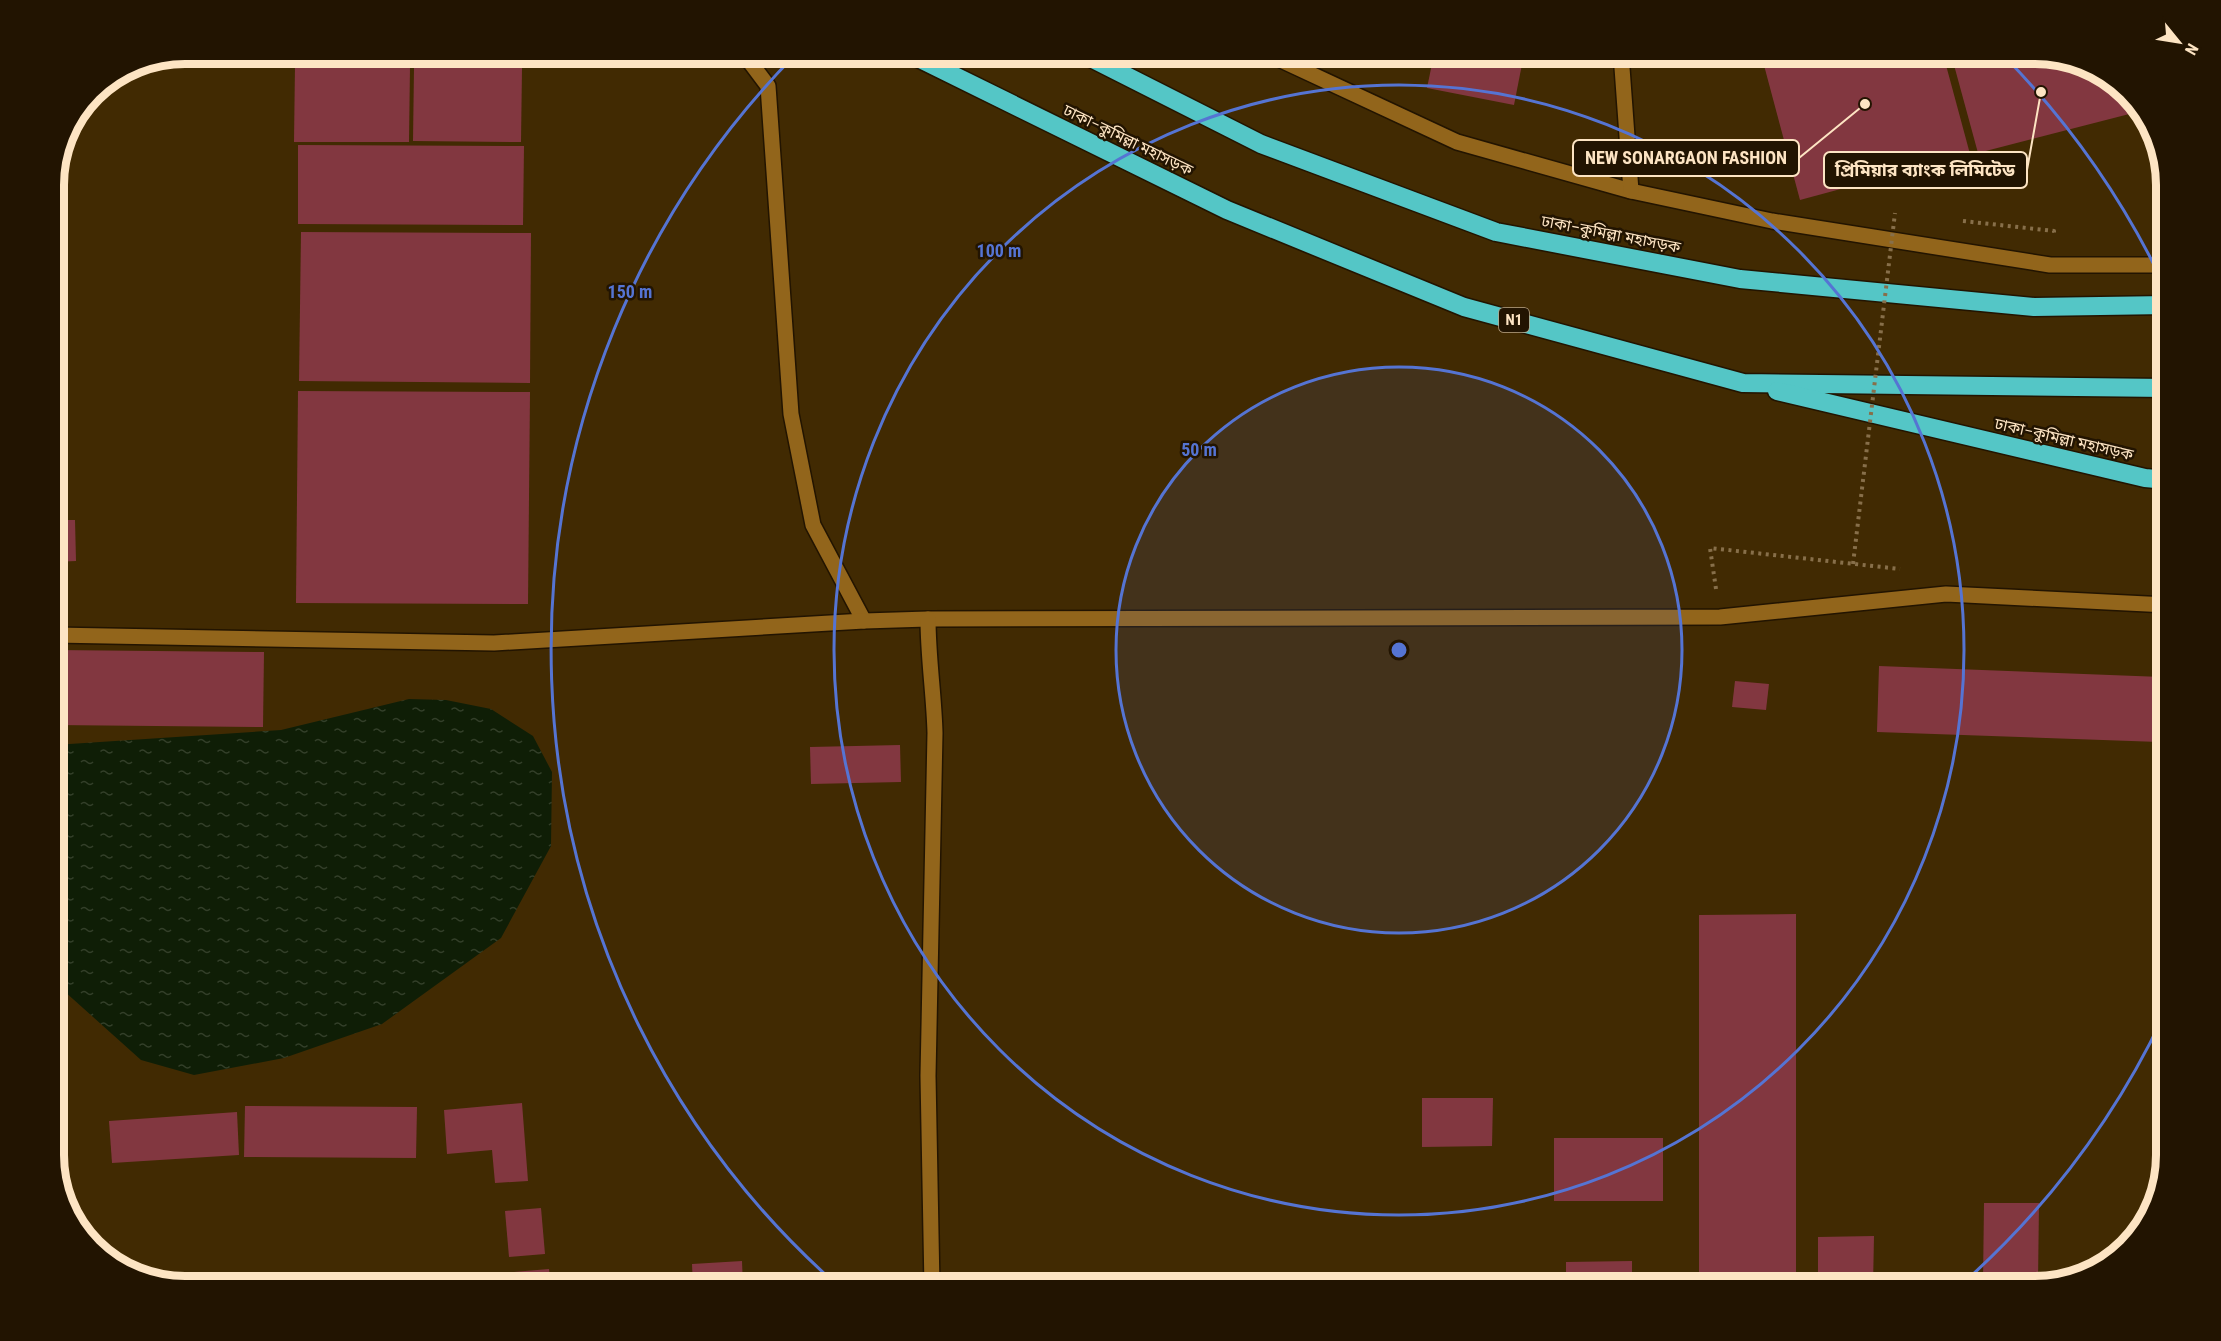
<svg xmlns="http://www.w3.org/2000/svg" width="2221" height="1341" viewBox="0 0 2221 1341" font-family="'Roboto Condensed','Noto Sans Bengali',sans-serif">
	<defs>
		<pattern id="water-ripples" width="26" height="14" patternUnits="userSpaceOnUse" patternTransform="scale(1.5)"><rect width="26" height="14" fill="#0f1e06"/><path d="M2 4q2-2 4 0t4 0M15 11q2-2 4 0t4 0" fill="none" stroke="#333f29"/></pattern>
	</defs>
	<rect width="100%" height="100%" fill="#412a02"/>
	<!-- water -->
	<path fill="url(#water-ripples)" d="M409 699 446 700 491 709 533 736 552 772 551 846 501 938 382 1024 284 1058 194 1075 141 1060 54 982V745L281 730Z"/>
	<!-- building -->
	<g fill="#823740">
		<path d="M1392 54H1409L1407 59Z"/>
		<path d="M1434 54H1524L1514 105 1427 88Z"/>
		<path d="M1761 54H1943L1970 154 1800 200Z"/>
		<path d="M1951 54H2035L2101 72 2141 111 1978 153Z"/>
		<path d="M295 65 410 66 409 142H294Z"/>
		<path d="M414 68H522L521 142 413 141Z"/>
		<path d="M298 145 524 146 523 225 298 224Z"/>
		<path d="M301 232 531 233 530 383 299 381Z"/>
		<path d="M298 391 530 392 528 604 296 603Z"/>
		<path d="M54 520H75L76 561 54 562Z"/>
		<path d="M54 650 264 652 263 727 54 725Z"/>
		<path d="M1879 666 2162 677 2159 742 1877 732Z"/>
		<path d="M1735 681 1769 684 1766 710 1732 707Z"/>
		<path d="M900 745 901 782 811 784 810 747Z"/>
		<path d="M1796 914V1287H1699V915Z"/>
		<path d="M1422 1098H1493L1492 1146 1422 1147Z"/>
		<path d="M522 1103 528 1181 495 1183 492 1150 447 1154 444 1110Z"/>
		<path d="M245 1106 417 1107 416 1158 244 1157Z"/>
		<path d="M237 1112 239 1155 112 1163 109 1121Z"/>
		<rect x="1554" y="1138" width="109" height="63"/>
		<path d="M1984 1203H2039L2038 1283H1983Z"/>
		<path d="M541 1208 545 1254 509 1257 505 1211Z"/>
		<path d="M1874 1236 1873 1287H1818V1237Z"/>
		<path d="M742 1261 743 1287H693L692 1264Z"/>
		<path d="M1632 1261V1287H1566V1262Z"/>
		<path d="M549 1269 551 1287H502L501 1273Z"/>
	</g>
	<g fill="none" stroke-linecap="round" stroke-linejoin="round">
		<defs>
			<g id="minor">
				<path d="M744 54 768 86 791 414 813 525 864 621 928 619 1720 617 1946 594 2167 605"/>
				<path d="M1268 54 1457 142 1631 191 1772 221 2050 265H2167"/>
				<path d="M1621 54 1631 191"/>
				<path d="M928 619C928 657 934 695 935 733L928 1076 932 1287"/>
				<path d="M54 635 494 643 864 621"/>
			</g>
			<g id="highway">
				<path d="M910 54 1227 210 1464 307 1743 383 2167 388"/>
				<path d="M1083 54 1261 144 1496 232 1740 279 2034 307 2167 305"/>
				<path d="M1777 391 2145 478 2167 480"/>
			</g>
		</defs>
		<!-- minor casing -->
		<use href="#minor" stroke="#221401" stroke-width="18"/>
		<!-- highway casing -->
		<use href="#highway" stroke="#221401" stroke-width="21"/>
		<!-- path -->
		<g stroke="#876f4a" stroke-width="4" stroke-dasharray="3 4.5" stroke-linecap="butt">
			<path d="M1963 221 2054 231V237"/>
			<path d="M1716 589 1710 548 1900 569"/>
		</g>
		<!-- minor -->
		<use href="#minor" stroke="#92651b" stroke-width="15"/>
		<!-- highway -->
		<use href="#highway" stroke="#54c6c6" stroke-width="18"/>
		<!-- path-bridge -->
		<path stroke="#876f4a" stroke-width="4" stroke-dasharray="3 4.5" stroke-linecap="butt" d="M1853 564 1895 213"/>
	</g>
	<!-- distance rings -->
	<circle cx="1399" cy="650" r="283" fill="#5574d3" fill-opacity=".12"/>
	<g fill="none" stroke="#5574d3" stroke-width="3">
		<circle cx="1399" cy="650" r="283"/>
		<circle cx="1399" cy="650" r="565"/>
		<path d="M2164 1015A848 848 0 0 1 1961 1285M837 1285A848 848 0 0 1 794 56M2004 56A848 848 0 0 1 2164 285"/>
	</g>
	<g text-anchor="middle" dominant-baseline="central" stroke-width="5" stroke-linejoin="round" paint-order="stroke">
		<!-- shield labels -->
		<rect fill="#221401" stroke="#bba689" stroke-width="1.5" x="1499" y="308" width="30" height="24" rx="4.5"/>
		<g font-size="15" font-weight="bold" fill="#fde4c3">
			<text x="1514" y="320">N1</text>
		</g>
		<!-- street labels -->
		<g font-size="16" fill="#fde4c3" stroke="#221401">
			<text transform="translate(1128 140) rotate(26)">ঢাকা–কুমিল্লা মহাসড়ক</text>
			<text transform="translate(1611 234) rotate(11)">ঢাকা–কুমিল্লা মহাসড়ক</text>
			<text transform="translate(2064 439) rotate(13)">ঢাকা–কুমিল্লা মহাসড়ক</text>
		</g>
	</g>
	<!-- crop -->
	<path d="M0 0H2221V1341H0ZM185 64H2035A121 121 0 0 1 2156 185V1155A121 121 0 0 1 2035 1276H185A121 121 0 0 1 64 1155V185A121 121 0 0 1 185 64Z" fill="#221401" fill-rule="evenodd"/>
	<path fill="none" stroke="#fde4c3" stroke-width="8" d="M185 64H2035A121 121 0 0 1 2156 185V1155A121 121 0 0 1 2035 1276H185A121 121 0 0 1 64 1155V185A121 121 0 0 1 185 64Z"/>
	<circle cx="1399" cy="650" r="9" fill="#5574d3" stroke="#221401" stroke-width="3"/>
	<g font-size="18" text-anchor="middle" font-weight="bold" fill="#5574d3" stroke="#221401" stroke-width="5" stroke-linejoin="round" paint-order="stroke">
		<text x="999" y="257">100 m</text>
		<text x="630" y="298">150 m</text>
		<text x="1199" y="456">50 m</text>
	</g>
	<!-- callouts -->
	<path fill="none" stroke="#fde4c3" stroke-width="2" d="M1865 104L1799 158M2041 92L2027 170"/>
	<g fill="#fde4c3" stroke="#221401" stroke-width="2">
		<circle cx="1865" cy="104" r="6"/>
		<circle cx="2041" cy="92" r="6"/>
	</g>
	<g fill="#221401" stroke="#fde4c3" stroke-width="2">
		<rect x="1573" y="140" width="226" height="36" rx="6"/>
		<rect x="1824" y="152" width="203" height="36" rx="6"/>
	</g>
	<g font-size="18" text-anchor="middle" font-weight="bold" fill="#fde4c3">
		<text x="1686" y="164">NEW SONARGAON FASHION</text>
		<text x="1925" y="176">প্রিমিয়ার ব্যাংক লিমিটেড</text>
	</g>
	<!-- north arrow -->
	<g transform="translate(2179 42) rotate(120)" stroke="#221401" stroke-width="4.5" paint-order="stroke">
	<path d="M0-4.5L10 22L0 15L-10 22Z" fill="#fde4c3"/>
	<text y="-9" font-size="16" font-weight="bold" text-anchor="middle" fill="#fde4c3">N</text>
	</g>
</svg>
